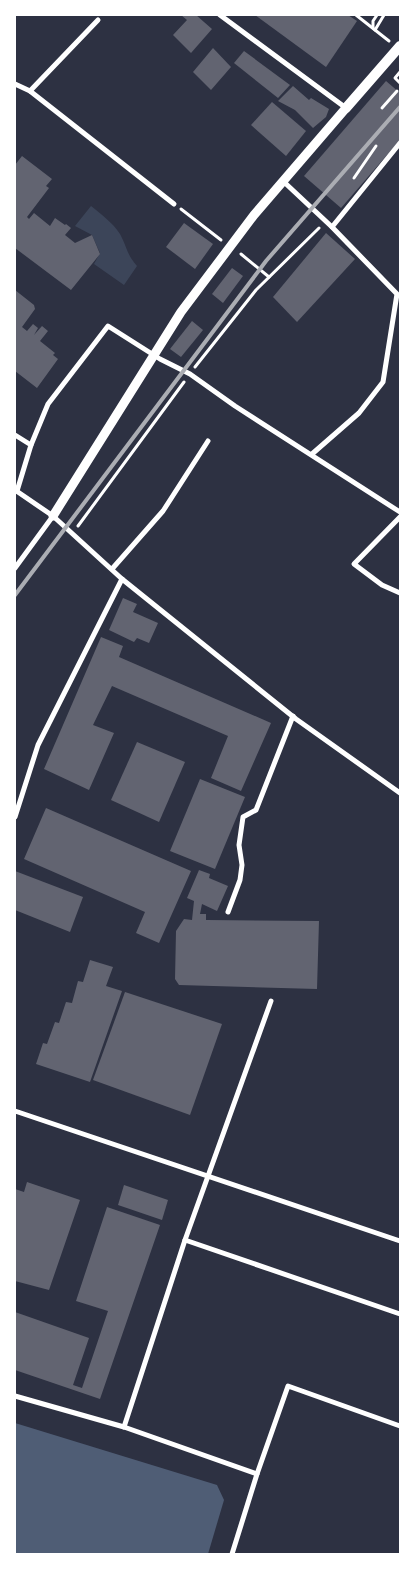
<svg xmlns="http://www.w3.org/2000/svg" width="415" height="1569" viewBox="0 0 415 1569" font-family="'Roboto Condensed',sans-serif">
	<rect width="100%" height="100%" fill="#2d3142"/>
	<!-- green -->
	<path fill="#3c4559" d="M91 206C101 214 113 223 120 234 127 247 127 255 137 266L124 285 94 264 100 253 92 235 75 226Z"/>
	<!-- water -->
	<path fill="#4f5d75" d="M15 1423 217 1485 224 1500 208 1554H15Z"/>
	<!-- building -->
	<g fill="#626471">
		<path d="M181 15H196L212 29 191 53 173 35 187 20Z"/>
		<path d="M255 15H348L357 21 326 67Z"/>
		<path d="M213 48 231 67 211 90 193 72Z"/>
		<path d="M244 51 290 85 278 98 234 63Z"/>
		<path d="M386 81 400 93V140L341 208 304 176Z"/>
		<path d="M293 86 309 100 311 98 329 109 326 117 313 128 295 110 278 101Z"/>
		<path d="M272 102 306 131 286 156 251 125Z"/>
		<path d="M22 156 52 179 46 186 49 188 27 217 29 219 34 213 50 226 55 218 65 225 66 224 71 228 65 235 75 243 92 235 100 254 71 290 15 248V165Z"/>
		<path d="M184 223 213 244 195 269 166 247Z"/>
		<path d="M326 233 355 259 297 322 273 297Z"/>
		<path d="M232 268 243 276 223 303 212 294Z"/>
		<path d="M15 290 34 305 35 309 22 327 27 331 33 324 38 328 34 335 42 326 48 331 40 341 55 353 53 355 58 359 37 388 15 371Z"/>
		<path d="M192 321 203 330 181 357 170 349Z"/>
		<path d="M123 598 137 604 133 612 158 623 149 643 137 638 134 642 109 630Z"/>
		<path d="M101 637 123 646 119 657 271 723 241 791 211 778 228 736 112 686 93 725 114 733 89 790 44 769Z"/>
		<path d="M137 742 185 762 159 822 111 800Z"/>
		<path d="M200 779 245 797 215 869 170 851Z"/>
		<path d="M46 808 191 871 159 943 136 933 145 912 24 859Z"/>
		<path d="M199 870 210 874 209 878 228 886 217 911 202 904 200 914H206V920L319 921 317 989 179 985 175 979 176 931 184 919 192 920 194 901 187 898Z"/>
		<path d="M15 871 83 897 70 932 15 910Z"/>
		<path d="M90 960 113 967 106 986 122 991 90 1082 36 1064 43 1043 47 1044 55 1022 59 1023 66 1002 72 1003 78 981 83 982Z"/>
		<path d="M125 992 222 1024 190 1115 93 1080Z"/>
		<path d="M27 1182 80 1200 49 1290 15 1281V1189L24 1192Z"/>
		<path d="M124 1185 168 1200 162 1220 118 1205Z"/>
		<path d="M107 1207 160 1225 100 1399 15 1370V1312L89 1338 73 1385 82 1388 108 1311 76 1301Z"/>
	</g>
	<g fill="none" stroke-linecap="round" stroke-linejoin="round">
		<!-- path -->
		<g stroke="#fff" stroke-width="3">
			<path d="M356 15 389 41"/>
			<path d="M373 28V21L377 15"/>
			<path d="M375 30 384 15"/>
			<path d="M400 72 395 78 400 83"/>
			<path d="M382 108 397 91"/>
			<path d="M354 178 376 146"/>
			<path d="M181 209 221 240"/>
			<path d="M241 254 269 277"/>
			<path d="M195 367 256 290 319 228"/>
			<path d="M78 526 184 382"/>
		</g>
		<!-- minor -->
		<g stroke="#fff" stroke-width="5">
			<path d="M220 15 346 108"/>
			<path d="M15 84 30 91 174 204"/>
			<path d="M30 91 98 20"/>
			<path d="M284 182 332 227"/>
			<path d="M15 435 31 445 17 491"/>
			<path d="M31 445 48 404 108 326 160 359 190 374 235 406 400 512"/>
			<path d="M312 454 359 413 383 382 397 294 332 227 400 143"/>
			<path d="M15 490 53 516 122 579 296 719 400 793"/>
			<path d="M400 517 354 564 382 585 400 593"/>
			<path d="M15 568 53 516"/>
			<path d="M112 569 163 511 208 441"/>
			<path d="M15 817 38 745 122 579"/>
			<path d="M228 912 240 880 242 865 239 845 243 817 256 810 293 716"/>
			<path d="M15 1111 400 1241"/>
			<path d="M185 1240 400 1314"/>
			<path d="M15 1396 124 1427 257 1474"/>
			<path d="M124 1427 185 1240 271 1001"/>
			<path d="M232 1554 257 1474 288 1386 400 1426"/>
		</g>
		<!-- tertiary -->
		<path stroke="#fff" stroke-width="9" d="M53 516 181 312 254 215 346 108"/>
		<!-- secondary -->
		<path stroke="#fff" stroke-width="10" d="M346 108 400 46"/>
		<!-- rail -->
		<path stroke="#abadb3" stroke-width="4" d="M15 595 266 261 400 107"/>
	</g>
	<!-- border -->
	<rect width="415" height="1569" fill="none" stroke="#ffffff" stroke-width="32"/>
</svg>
